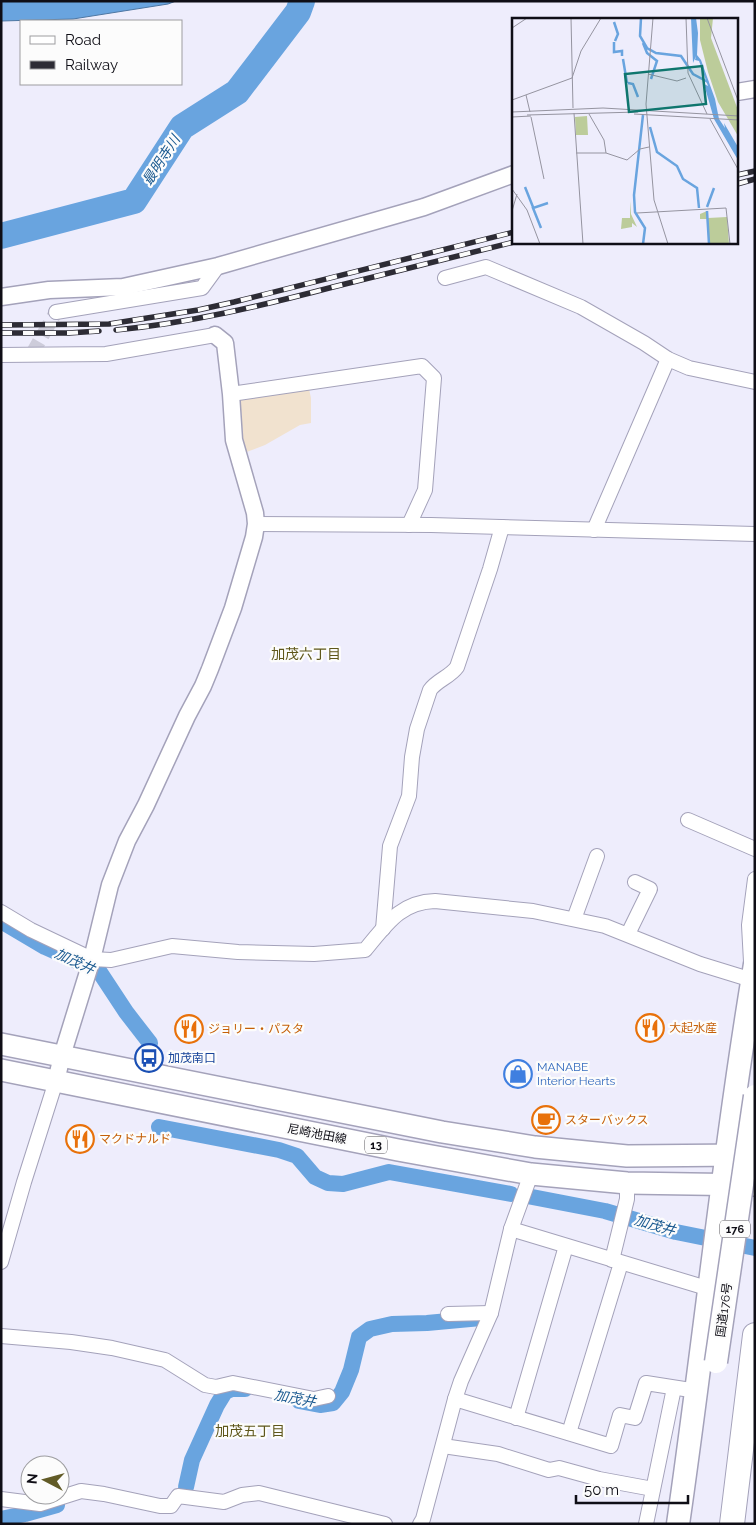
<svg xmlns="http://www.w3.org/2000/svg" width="756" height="1525" viewBox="0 0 756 1525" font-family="Raleway,'Noto Sans JP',sans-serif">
	<rect width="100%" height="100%" fill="#eeedfc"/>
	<!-- industrial -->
	<path fill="#f1e2cf" d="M309 389 311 398V423L300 425 265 445 244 453 240 396Z"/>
	<!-- water -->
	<path fill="#69a4df" stroke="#4e77a3" d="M1 1H176L168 4 73 19 1 21Z"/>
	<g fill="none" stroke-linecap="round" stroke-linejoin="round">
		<!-- canal -->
		<g stroke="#69a4df" stroke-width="16">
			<path d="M1 921 45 947 99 971 126 1012 150 1043"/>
			<path d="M159 1127 279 1150 297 1156 315 1177 328 1183 343 1184 389 1172 511 1194"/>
			<path d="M527 1196 605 1211 676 1232 755 1248"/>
			<path d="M299 1401 320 1405 333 1403 342 1392 351 1370 359 1337 370 1329 392 1324 427 1323 481 1318"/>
			<path d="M186 1487 192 1460 217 1405 225 1392 232 1389H245"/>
			<path d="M1 1519 25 1514 57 1505"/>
		</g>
		<!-- river -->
		<path stroke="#69a4df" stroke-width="26" d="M1 236 134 201 182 127 237 92 298 12 302 1"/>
		<!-- minor-tunnel -->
		<path stroke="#cdccda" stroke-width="14" stroke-dasharray="14 7" stroke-linecap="butt" d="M32 354 56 312"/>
		<defs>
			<g id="minor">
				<path d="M445 278 486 267 581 307 644 343 668 359 689 368 755 382"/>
				<path d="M56 312 202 288 218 266"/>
				<path d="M1 355 106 354 215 335"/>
				<path d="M231 394 422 366 434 378 425 490 409 525"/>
				<path d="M256 524 431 525 755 534"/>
				<path d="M594 530 668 359"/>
				<path d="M688 820 755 849"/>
				<path d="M1 912 31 930 92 959 111 960 172 946 238 952 314 954 365 950C386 925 400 902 435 901L533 911 605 926 700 964 752 980 749 925 755 879"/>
				<path d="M574 919 597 856"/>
				<path d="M383 929 390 846 409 796 412 757 417 729 430 690C437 680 450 677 457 667L490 569 502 527"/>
				<path d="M628 934 650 889 635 882"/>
				<path d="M511 1229 710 1289"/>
				<path d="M612 1260 627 1199V1183"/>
				<path d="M1 1262 24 1182 56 1081"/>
				<path d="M448 1314 491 1313"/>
				<path d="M1 1336 71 1342 112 1348 165 1360 205 1385 216 1387 233 1383 314 1399 328 1396"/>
				<path d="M455 1399 611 1446 620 1415 635 1418 646 1383 697 1391"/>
				<path d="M516 1418 566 1246"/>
				<path d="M569 1433 621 1263"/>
				<path d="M443 1446 498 1454 549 1470 559 1468 599 1479 653 1489"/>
				<path d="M1 1499 40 1504 81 1491 104 1494 160 1506H171L178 1496 224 1502 242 1495 259 1493 385 1524"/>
				<path d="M420 1524 423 1519 455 1399 461 1381 491 1313 511 1229 531 1174"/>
				<path d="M646 1524 674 1388"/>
			</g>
			<g id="tertiary">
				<path d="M737 92 755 89"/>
				<path d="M1 297 49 290 123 287 218 266 424 207 514 174"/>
				<path d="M56 1081 62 1056 92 959 110 885 127 841 146 805 187 716 203 686 210 669 233 608 254 537 256 524 255 513 234 440 231 394 225 343 215 335"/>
			</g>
			<g id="primary">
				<path d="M1 1044 442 1132 535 1147 627 1156 743 1155"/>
				<path d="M1 1070 398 1150 531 1174 627 1183 755 1185"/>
			</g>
			<path id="trunk" d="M678 1524C705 1337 724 1150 755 964"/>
			<path id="motorway" d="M732 1524 755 1335"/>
		</defs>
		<!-- minor casing -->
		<use href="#minor" stroke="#a4a2ba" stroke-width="16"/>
		<!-- tertiary casing -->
		<use href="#tertiary" stroke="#a4a2ba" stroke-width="19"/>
		<!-- primary casing -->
		<use href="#primary" stroke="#a4a2ba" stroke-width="24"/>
		<!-- trunk casing -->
		<use href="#trunk" stroke="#a4a2ba" stroke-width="25"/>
		<!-- motorway casing -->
		<use href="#motorway" stroke="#a4a2ba" stroke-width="26"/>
		<!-- minor -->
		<use href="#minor" stroke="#fff" stroke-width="14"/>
		<!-- tertiary -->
		<use href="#tertiary" stroke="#fff" stroke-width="16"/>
		<!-- primary -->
		<use href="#primary" stroke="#fff" stroke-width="21"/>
		<!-- trunk -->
		<use href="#trunk" stroke="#fff" stroke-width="22"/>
		<!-- motorway -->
		<use href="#motorway" stroke="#fff" stroke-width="24"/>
		<defs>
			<g id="rail">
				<path d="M737 175 755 171"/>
				<path d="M737 184 755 179"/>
				<path d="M1 325 109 324 198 310 234 302 514 232"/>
				<path d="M116 330C189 323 261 306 333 287 393 272 453 257 514 242"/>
				<path d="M1 333H69L99 331"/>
			</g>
		</defs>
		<!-- rail casing -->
		<use href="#rail" stroke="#2d2c35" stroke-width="5.5"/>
		<!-- rail -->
		<use href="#rail" stroke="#fcfcfc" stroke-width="4" stroke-dasharray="11" stroke-linecap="butt"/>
		<defs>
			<path id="trunk-bridge" d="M716 1362 755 1096"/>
		</defs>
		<!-- trunk-bridge casing -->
		<use href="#trunk-bridge" stroke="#a4a2ba" stroke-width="25" stroke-linecap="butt"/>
		<!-- trunk-bridge -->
		<use href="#trunk-bridge" stroke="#fff" stroke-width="22"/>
	</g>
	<!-- icons -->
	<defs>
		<symbol id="restaurant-ring" viewBox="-11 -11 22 22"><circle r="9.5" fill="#fcfcfc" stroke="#e8710a" stroke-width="1.5"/><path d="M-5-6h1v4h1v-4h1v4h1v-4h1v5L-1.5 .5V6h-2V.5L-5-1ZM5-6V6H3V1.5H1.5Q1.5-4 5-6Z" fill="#e8710a"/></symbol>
		<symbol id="bus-ring" viewBox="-11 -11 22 22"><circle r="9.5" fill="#fcfcfc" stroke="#1a4fb4" stroke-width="1.5"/><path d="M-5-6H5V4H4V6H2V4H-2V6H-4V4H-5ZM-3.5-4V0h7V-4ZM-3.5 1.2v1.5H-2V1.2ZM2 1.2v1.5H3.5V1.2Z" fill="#1a4fb4"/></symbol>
		<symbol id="shop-ring" viewBox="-11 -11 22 22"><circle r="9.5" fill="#fcfcfc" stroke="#3f7fe0" stroke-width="1.5"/><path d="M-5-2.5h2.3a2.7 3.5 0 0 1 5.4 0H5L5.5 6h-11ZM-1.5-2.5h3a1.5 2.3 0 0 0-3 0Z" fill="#3f7fe0"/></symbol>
		<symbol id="cafe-ring" viewBox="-11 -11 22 22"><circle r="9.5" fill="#fcfcfc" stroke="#e8710a" stroke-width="1.5"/><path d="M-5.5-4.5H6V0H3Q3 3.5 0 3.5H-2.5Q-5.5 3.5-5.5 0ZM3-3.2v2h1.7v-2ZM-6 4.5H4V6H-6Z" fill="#e8710a"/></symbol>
	</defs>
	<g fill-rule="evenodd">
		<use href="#restaurant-ring" x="634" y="1012" width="32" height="32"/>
		<use href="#restaurant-ring" x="173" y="1013" width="32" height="32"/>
		<use href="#bus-ring" x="133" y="1042" width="32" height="32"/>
		<use href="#shop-ring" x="502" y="1058" width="32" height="32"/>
		<use href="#cafe-ring" x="530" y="1104" width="32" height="32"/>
		<use href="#restaurant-ring" x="64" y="1123" width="32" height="32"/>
	</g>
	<g text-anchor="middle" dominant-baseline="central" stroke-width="4.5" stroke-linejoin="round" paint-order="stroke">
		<!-- shield labels -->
		<g fill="#fcfcfc" stroke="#56555b" stroke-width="1">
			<rect x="365" y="1136.5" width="22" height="17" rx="4"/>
			<rect x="720" y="1220.5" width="30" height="17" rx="4"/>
		</g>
		<g font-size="11" font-weight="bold" fill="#0f0e16">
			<text x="376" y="1145">13</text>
			<text x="735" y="1229">176</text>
		</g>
		<!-- food labels -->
		<g font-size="12" fill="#c56008" stroke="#fcfcfc" text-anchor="start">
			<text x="669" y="1028">大起水産</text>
			<text x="208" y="1029">ジョリー・パスタ</text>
			<text x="565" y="1120">スターバックス</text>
			<text x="99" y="1139">マクドナルド</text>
		</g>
		<!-- transit labels -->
		<g font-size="12" fill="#164399" stroke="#fcfcfc" text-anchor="start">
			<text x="168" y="1058">加茂南口</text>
		</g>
		<!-- shop labels -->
		<g font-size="12" fill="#366cbe" stroke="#fcfcfc" text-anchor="start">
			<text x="537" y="1067">MANABE<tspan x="537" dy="14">Interior Hearts</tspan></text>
		</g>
		<!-- street labels -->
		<g font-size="12" fill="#0f0e16" stroke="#fcfcfc">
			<text transform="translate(317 1134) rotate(11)">尼崎池田線</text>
			<text transform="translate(724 1310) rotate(-82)">国道176号</text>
		</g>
		<!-- water labels -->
		<g font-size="14" font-style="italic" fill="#1c5b91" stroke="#fcfcfc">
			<text transform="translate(161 160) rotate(-57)">最明寺川</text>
			<text transform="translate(75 961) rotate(25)">加茂井</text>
			<text transform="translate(655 1225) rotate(16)">加茂井</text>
			<text transform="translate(295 1398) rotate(10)">加茂井</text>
		</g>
		<!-- neighbourhood labels -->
		<g font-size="14" fill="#5f571b" stroke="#fcfcfc">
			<text x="306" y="654">加茂六丁目</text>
			<text x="250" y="1431">加茂五丁目</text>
		</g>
	</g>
	<!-- overview -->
	<g transform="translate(512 18)">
		<rect width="226" height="226" fill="#eeedfc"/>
		<path d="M188 0H201L199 20 226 92V118L206 84 196 54 188 22ZM75 98 76 117H64L63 99ZM118 183 119 196 125 209 120 205V209L109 211 110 200H118ZM200 191 195 193 196 200 215 199 217 226H197L196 201H188V196Z" fill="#bccc9a"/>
		<path d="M179 0H184L186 15 185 37 189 42 203 81 207 101 213 110 212 105 226 129V142L202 101 192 66 196 68 187 43 183 42 184 38 181 45Z" fill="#69a4df"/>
		<path fill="none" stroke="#69a4df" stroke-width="2.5" d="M129 0 128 18 135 30 144 35 169 38 181 56 196 64M102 4 106 16 103 23M102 24V34L110 33V38M131 25 135 35 145 43 139 61M111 41 115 65M116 65 121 66 126 79M138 109 145 134 165 148 171 161 185 170 187 190M13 169 21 189M195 189 202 170M195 193 197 226M29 210 21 190 36 185M131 226 133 210 123 194 122 177 131 97"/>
		<path fill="none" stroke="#9594a0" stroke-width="1" d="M40 0H58M59 0 61 90M141 0 134 86 142 182 156 226M174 0 176 55 195 96M195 0 227 85M0 10 15 0M136 56 165 63 174 60M14 77 18 94M0 82 60 60 69 33 89 0M0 94 91 90 227 98M62 95 71 226M77 96 92 122 94 135M122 96 227 102M15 97 126 94M0 99 19 98M19 99 32 161M198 101 227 153M64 135H94L115 142 128 131 137 129M0 171 15 192 28 226M0 193 5 176M125 195 214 190 218 226"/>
		<path fill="#0f766e" fill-opacity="0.15" stroke="#0f766e" stroke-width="2.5" d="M190 48 194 86 117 94 113 56Z"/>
		<rect width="226" height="226" fill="none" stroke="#0f0e16" stroke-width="2.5"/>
	</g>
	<!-- border -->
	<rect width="756" height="1525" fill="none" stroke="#0f0e16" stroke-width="5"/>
	<!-- legend -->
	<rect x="20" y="20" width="162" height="65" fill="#fcfcfc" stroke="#9d9da0"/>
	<rect x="30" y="36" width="25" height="8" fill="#ffffff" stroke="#9d9da0"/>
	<text x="65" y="45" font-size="15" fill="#0f0e16">Road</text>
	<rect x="30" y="61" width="25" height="8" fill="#2d2c35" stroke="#9d9da0"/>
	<text x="65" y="70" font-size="15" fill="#0f0e16">Railway</text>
	<!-- north arrow -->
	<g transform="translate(45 1480) rotate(276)"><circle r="24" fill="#fcfcfc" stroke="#9d9da0"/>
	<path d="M0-4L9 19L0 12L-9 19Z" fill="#625b27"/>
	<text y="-8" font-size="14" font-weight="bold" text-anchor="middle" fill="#0f0e16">N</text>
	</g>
	<!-- scale -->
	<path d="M576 1495v8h112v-8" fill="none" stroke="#0f0e16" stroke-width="2.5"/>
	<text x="584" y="1495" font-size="15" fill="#0f0e16" stroke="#fcfcfc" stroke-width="4" paint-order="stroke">50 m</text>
</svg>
